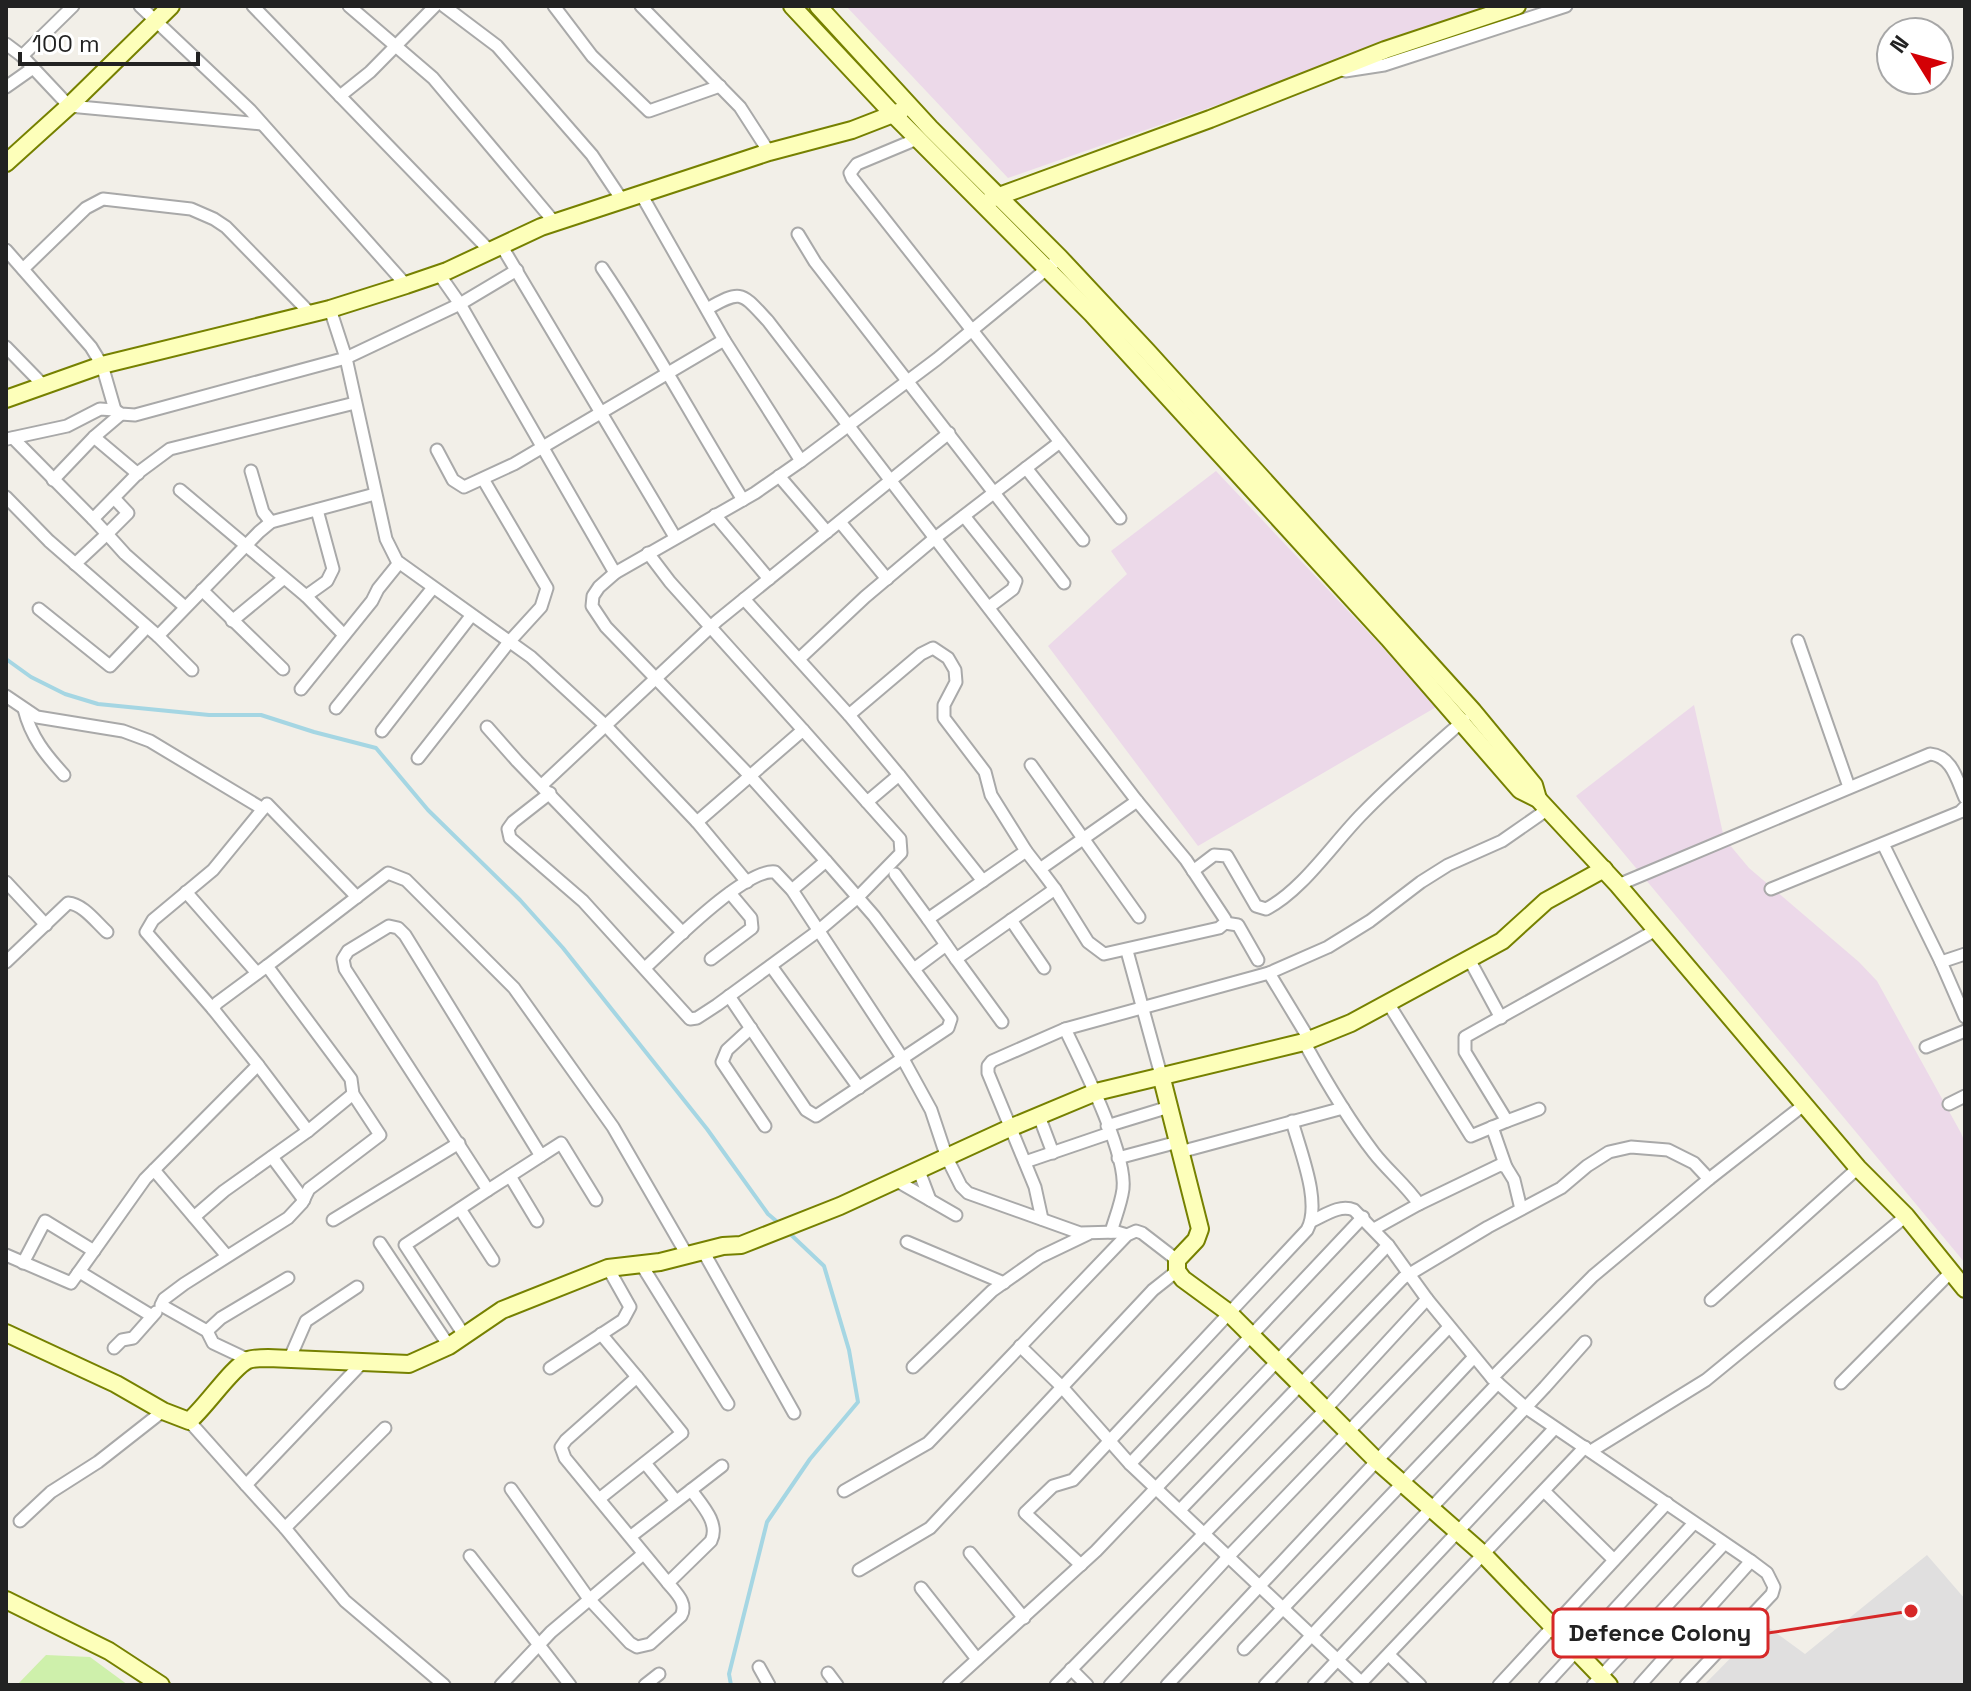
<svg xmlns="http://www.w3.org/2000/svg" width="1971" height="1691" viewBox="0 0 1971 1691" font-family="'Space Grotesk',sans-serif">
	<rect width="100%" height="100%" fill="#f2efe8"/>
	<!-- residential -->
	<path fill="#e0dfdf" d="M1927 1555 1965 1599V1685H1704L1764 1624 1805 1654Z"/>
	<!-- industrial -->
	<g fill="#ecd9e9">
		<path d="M846 6H1500L1008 178Z"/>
		<path d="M1216 471 1438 706 1198 846 1048 646 1127 574 1111 551Z"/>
		<path d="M1694 705 1724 838 1749 868 1859 962 1877 981 1961 1133 1965 1143V1263L1576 796Z"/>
	</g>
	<!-- grass -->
	<path fill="#cef0ab" d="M46 1655 90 1657 128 1685H17Z"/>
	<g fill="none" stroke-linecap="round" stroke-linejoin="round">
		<!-- stream -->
		<g stroke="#a5d6e3" stroke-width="4">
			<path d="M6 659 31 677 65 694 98 704 209 715H261L314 732 376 748 428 810 520 900 563 948 707 1129 768 1214 781 1225"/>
			<path d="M731 1685 729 1674 767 1522 810 1459 858 1402 849 1350 824 1266 787 1231"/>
		</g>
		<defs>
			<g id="street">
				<path d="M73 6 22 56 69 106 262 124"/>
				<path d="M140 6 250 110 406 285"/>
				<path d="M253 6 490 251"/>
				<path d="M349 6 433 78 555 223"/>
				<path d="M444 6 497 46 592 155 622 200"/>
				<path d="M554 6 592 56 649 111 720 86"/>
				<path d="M641 6 740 107 769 152"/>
				<path d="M6 44 22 56"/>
				<path d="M1345 71 1384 65 1566 6"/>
				<path d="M6 87 33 68"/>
				<path d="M340 96 370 72 435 6"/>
				<path d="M641 194 724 340 801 461"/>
				<path d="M798 234 815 262 1064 583"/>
				<path d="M501 245 675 537"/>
				<path d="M6 250 91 347 102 365 115 410"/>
				<path d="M602 268C653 343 695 423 743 500"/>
				<path d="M23 269 86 208 103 199 191 209 214 219 226 227 310 313"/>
				<path d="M517 270 460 304 346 358 386 539 397 561 531 657 606 726 697 822 747 882"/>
				<path d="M439 274 460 304 615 573"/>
				<path d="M707 309C742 289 741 292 768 321L1137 801 1186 860 1225 919V923L1219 928 1104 954 1088 942 1055 889"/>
				<path d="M6 347 45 387"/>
				<path d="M94 437 138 474"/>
				<path d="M13 438 93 519 139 472 170 449 355 403"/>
				<path d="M7 439 67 426 100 409 115 410 121 414 135 415 346 358 330 309"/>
				<path d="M1060 442 1120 518"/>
				<path d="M437 450 453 480 464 487 514 464 724 340"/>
				<path d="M1026 468 1083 540"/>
				<path d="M251 471 263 512 271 522"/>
				<path d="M779 476 827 532"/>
				<path d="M53 480 94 437 121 414"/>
				<path d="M180 490 306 596 327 581 333 569 317 510"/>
				<path d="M6 497 49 541 158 636"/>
				<path d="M114 498 128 513 107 534 125 554 185 607"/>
				<path d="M715 515 769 579"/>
				<path d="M964 516 1016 581 1013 589 989 607"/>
				<path d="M840 522 887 579"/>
				<path d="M648 553 670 582 803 730"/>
				<path d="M75 564 107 534 93 519"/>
				<path d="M202 590 283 669"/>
				<path d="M306 596 344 635"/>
				<path d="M744 599 849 715 921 654 933 648 948 658 955 670 956 682 944 705V718L985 772 991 795 1026 851"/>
				<path d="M39 609 110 666 147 627"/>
				<path d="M232 621 283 579"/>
				<path d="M1798 641 1849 787"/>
				<path d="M799 659 865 597 935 538 1060 442 852 178 850 173 857 164 917 139"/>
				<path d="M192 670 158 636 259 532 271 522 375 494"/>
				<path d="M301 689 372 601 378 589 399 563"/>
				<path d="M6 696 37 717 123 731 150 741 263 809"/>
				<path d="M336 708 432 589"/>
				<path d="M24 709C31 737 45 754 64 775"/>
				<path d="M849 715 899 775"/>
				<path d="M487 727 517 761 683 933"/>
				<path d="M382 731 471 616"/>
				<path d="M418 758 509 642 541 607 547 588 483 479"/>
				<path d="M1031 765 1139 917"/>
				<path d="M542 785 717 621 949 433"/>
				<path d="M550 793 513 822 508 829 510 838 583 901 690 1019 697 1018 717 1005 818 931 858 897 901 853 900 839 867 802"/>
				<path d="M697 822 803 730 867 802 899 775 983 881"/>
				<path d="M1883 844 1941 962 1965 954"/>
				<path d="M1040 869 1026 851 928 919 956 959 1055 889 1040 869 1137 801"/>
				<path d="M1193 871 1214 855 1227 856 1256 906 1266 909C1302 891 1334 842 1363 813 1395 780 1430 750 1464 720"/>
				<path d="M895 874 928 919"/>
				<path d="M6 882 46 925"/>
				<path d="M1618 885 1930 754C1952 756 1957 780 1965 798"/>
				<path d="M1771 889 1960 812 1965 807"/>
				<path d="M792 890 826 861"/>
				<path d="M186 892 257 973"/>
				<path d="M1011 920 1044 968"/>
				<path d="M1225 923 1238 925 1258 960"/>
				<path d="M1127 951 1161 1075"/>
				<path d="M711 959 752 928 751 918 730 893"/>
				<path d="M956 959 1002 1022"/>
				<path d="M1469 959 1501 1018"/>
				<path d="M6 962 68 903C83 904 96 922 107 932"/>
				<path d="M1941 962 1965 1017"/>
				<path d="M771 966 859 1088"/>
				<path d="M645 968C668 947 745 868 775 872L792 890 903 1059 931 1110 947 1158 961 1186 968 1193 1080 1233 1117 1232 1127 1235"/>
				<path d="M914 969 946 945"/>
				<path d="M1269 973 1309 1039"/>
				<path d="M729 996 806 1110 816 1116 948 1028 951 1019 874 916 826 861 751 777 606 627 592 606 593 596 599 587 615 573 755 493 801 461 937 359 1060 258"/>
				<path d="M1388 1003 1471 1136 1507 1121"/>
				<path d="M213 1009 146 932 153 920 213 870 267 804 357 897"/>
				<path d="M751 1028 727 1050 722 1062 765 1126"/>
				<path d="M1065 1029C1082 1064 1127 1153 1123 1189 1121 1204 1115 1218 1111 1232"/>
				<path d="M1304 1042C1325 1080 1347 1118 1374 1153 1388 1171 1405 1184 1419 1204"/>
				<path d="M1926 1047 1965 1031"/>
				<path d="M258 1065 308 1131 353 1094"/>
				<path d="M1949 1104 1965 1096"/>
				<path d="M1539 1109 1507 1121 1465 1052V1037L1656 930"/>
				<path d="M1039 1116 1053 1153"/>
				<path d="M1107 1126 1169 1107"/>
				<path d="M1492 1127 1506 1167"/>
				<path d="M1180 1152 1343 1108"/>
				<path d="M541 1156 405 935 398 928 389 926 348 951 343 959 345 969 488 1190 561 1143 596 1200"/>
				<path d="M272 1157 304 1200"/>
				<path d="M1118 1158 1178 1142"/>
				<path d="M1025 1162 1110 1133"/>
				<path d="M154 1170 227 1256"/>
				<path d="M919 1171 930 1200"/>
				<path d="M510 1176 537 1221"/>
				<path d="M897 1181 956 1215"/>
				<path d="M460 1209 493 1260"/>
				<path d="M194 1217 224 1191 308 1131"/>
				<path d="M1042 1219 1035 1187 988 1073V1066L992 1061 1065 1029 1269 973 1328 947 1370 921 1421 882 1448 865 1502 841 1548 809"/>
				<path d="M333 1220 459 1143"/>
				<path d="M1312 1221C1325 1215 1340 1204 1354 1210L1388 1245 1427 1299"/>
				<path d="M1374 1229 1419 1204 1500 1165 1506 1167 1514 1180 1521 1209"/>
				<path d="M907 1242 1004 1283"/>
				<path d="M380 1243 449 1346"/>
				<path d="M703 1251 794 1413"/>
				<path d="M6 1255 71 1283 145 1179 258 1065 213 1009 217 1003 267 966"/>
				<path d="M23 1263 45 1221 94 1251"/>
				<path d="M641 1264 728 1404"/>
				<path d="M78 1273 83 1274 152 1316"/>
				<path d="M1711 1300 1858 1168"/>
				<path d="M207 1331 221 1318 288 1278"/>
				<path d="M601 1334 637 1377"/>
				<path d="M464 1335 405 1245 488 1190"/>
				<path d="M1020 1346 1061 1386 1130 1464 1362 1683"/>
				<path d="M114 1348 122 1340 133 1338 156 1312"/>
				<path d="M249 1360 213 1343 207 1331 161 1305 164 1299 184 1284 288 1218 302 1203 309 1189 380 1135 353 1094 351 1079 267 966 388 873 406 880 514 988 613 1127 687 1255"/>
				<path d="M289 1360 306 1321 357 1287"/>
				<path d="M362 1363 246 1485 285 1528 385 1428"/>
				<path d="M913 1367 992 1291 1040 1257 1088 1234"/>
				<path d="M550 1368 623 1320 630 1307 608 1268"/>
				<path d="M1492 1378 1593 1276 1709 1179 1805 1104"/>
				<path d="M1841 1383 1951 1272"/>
				<path d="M189 1421 246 1485"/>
				<path d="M1591 1451 1706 1380 1906 1216"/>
				<path d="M645 1463 676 1501"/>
				<path d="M1130 1464 1363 1217"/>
				<path d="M511 1489 589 1599 630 1643 637 1647 650 1644 681 1616C688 1603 676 1593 668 1583"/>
				<path d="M691 1490 722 1466"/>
				<path d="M844 1491 928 1443 1127 1235 1136 1231 1142 1233 1177 1260"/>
				<path d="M1544 1491 1614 1560"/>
				<path d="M599 1499 682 1433 637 1377 566 1440 561 1447 565 1458 668 1583 711 1541C720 1523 701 1504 691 1490L630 1537"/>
				<path d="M1180 1510 1403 1278 1488 1227 1561 1188 1587 1166 1609 1152 1631 1147 1668 1150 1694 1163 1709 1179"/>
				<path d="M20 1521 51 1492 98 1462 163 1411"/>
				<path d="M285 1528 345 1601 444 1685"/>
				<path d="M970 1553 1024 1618"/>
				<path d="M470 1556 570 1685"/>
				<path d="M1081 1565 1025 1513 1053 1486 1073 1480 1307 1230C1322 1203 1300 1151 1292 1121"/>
				<path d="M859 1570 930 1528 1153 1290 1177 1271"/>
				<path d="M921 1588 977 1659"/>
				<path d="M1244 1649 1498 1383"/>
				<path d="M1389 1655 1420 1685"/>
				<path d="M759 1667 769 1685"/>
				<path d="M1071 1669 1087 1685"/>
				<path d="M828 1673 837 1685"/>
				<path d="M501 1685 551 1632 642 1555"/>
				<path d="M645 1685 659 1674"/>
				<path d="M949 1685 1096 1551 1388 1245"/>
				<path d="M1056 1685 1325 1410 1427 1299 1492 1378 1525 1407 1751 1561 1767 1573 1774 1587 1772 1594 1686 1685"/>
				<path d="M1110 1685 1228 1557 1449 1327"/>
				<path d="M1167 1685 1474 1357"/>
				<path d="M1265 1685 1545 1387 1585 1342"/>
				<path d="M1314 1685 1554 1429"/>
				<path d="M1359 1685 1585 1447"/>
				<path d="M1499 1685 1667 1503"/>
				<path d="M1545 1685 1694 1523"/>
				<path d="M1593 1685 1724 1544"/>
				<path d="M1640 1685 1751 1561"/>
			</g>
			<g id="secondary">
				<path d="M792 6 893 114 1092 314 1388 638 1520 790 1538 799 1618 885 1858 1168 1906 1216 1965 1289"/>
				<path d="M818 6 930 128 1060 258 1147 351 1473 711 1534 785 1538 799"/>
				<path d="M6 163 69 106 171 6"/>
				<path d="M991 199 1210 119 1385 50 1517 6"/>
				<path d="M6 399 102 365 330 309 406 285 447 271 541 227 769 152 852 130 901 111"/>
				<path d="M1161 1075 1200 1229 1196 1240 1177 1260V1271L1183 1279 1228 1312 1377 1461 1483 1554 1609 1685"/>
				<path d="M6 1333 116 1384 163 1411 189 1421C206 1407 232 1367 248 1360 253 1358 262 1358 268 1358L409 1364 449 1346 502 1310 608 1268 660 1262 723 1246 741 1245 840 1206 1012 1127 1096 1092 1304 1042 1351 1023 1502 941 1546 901 1604 869"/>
				<path d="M6 1600 109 1651 161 1685"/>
			</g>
		</defs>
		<!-- street casing -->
		<use href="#street" stroke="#a9a9a9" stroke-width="15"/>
		<!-- secondary casing -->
		<use href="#secondary" stroke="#768100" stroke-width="20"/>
		<!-- street -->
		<use href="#street" stroke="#fff" stroke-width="11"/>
		<!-- secondary -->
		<use href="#secondary" stroke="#fdffba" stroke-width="16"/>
	</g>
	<!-- callouts -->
	<path fill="none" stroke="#d62828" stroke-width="3" d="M1911 1611L1768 1633"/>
	<circle fill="#d62828" stroke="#fff" stroke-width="3" cx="1911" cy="1611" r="8"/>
	<rect fill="#fff" stroke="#d62828" stroke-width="3" x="1553" y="1609" width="215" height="48" rx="8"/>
	<g font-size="24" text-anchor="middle" font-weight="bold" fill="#222">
		<text x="1660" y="1641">Defence Colony</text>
	</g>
	<!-- border -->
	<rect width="1971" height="1691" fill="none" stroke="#222222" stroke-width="16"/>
	<!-- north arrow -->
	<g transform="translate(1915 56) rotate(307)"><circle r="38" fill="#ffffff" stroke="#a7a7a7" stroke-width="2"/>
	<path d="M0-6L14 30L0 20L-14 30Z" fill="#d30005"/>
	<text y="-12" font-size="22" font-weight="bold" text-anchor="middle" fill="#222222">N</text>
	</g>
	<!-- scale -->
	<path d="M20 52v12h178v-12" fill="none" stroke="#222222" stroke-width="4"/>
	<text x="32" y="52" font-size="24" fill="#222222" stroke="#ffffff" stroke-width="6" paint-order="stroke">100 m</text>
</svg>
